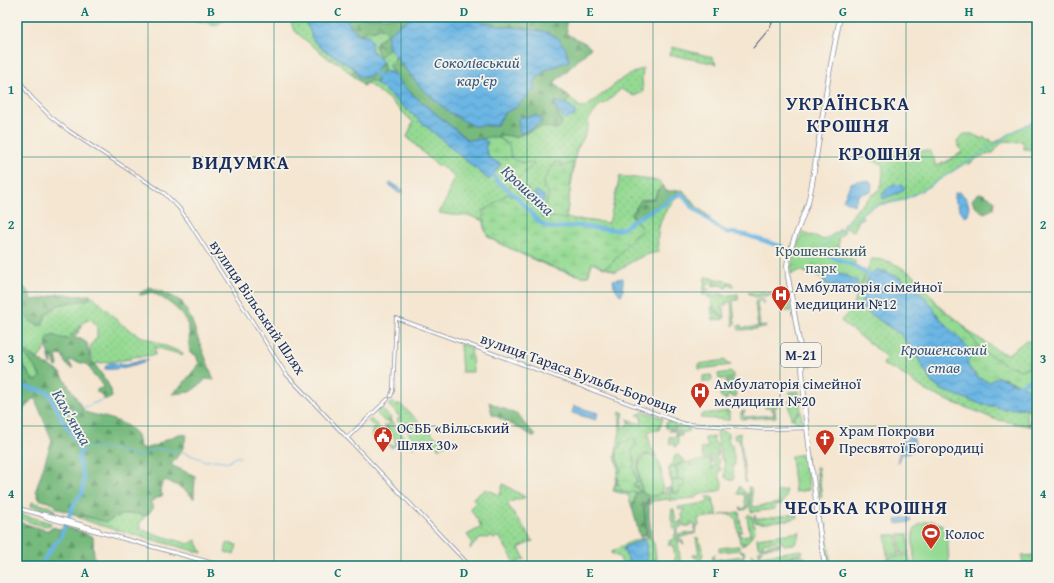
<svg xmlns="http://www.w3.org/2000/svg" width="1054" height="583" viewBox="0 0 1054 583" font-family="'Gentium Book Plus',serif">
	<defs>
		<pattern id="grass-dots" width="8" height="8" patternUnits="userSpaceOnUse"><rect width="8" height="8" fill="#94da93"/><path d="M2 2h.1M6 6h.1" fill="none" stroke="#7fbb81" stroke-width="1.8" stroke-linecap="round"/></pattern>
		<pattern id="forest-firs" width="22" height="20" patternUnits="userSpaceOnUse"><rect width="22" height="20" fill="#77ba7d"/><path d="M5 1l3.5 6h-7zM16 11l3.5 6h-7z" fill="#61986a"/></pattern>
		<pattern id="wetland-marsh" width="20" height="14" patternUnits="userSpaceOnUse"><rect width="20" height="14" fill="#94da93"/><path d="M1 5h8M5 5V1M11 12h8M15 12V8" fill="none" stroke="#7fbb81"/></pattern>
		<pattern id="cemetery-stones" width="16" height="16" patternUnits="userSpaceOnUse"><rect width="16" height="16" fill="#94da93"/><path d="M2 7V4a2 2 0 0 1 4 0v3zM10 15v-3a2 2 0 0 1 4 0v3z" fill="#7fbb81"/></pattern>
		<pattern id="park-crowns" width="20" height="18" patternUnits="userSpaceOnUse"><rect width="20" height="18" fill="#94da93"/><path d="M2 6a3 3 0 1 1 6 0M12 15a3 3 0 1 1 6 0" fill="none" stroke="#7fbb81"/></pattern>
		<pattern id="water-waves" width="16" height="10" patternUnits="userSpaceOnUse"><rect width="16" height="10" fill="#6bb6e4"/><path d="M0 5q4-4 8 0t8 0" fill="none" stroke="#5794bc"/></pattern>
	</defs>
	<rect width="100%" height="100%" fill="#f7f3e8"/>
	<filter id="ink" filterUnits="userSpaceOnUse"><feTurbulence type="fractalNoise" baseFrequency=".025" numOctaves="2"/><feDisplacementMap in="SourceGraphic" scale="8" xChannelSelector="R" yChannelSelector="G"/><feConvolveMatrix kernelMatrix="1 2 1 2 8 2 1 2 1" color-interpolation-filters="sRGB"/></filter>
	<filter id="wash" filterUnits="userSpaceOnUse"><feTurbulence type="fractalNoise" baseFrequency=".012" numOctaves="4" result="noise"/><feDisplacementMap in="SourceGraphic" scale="16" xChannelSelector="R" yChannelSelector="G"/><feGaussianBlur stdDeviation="0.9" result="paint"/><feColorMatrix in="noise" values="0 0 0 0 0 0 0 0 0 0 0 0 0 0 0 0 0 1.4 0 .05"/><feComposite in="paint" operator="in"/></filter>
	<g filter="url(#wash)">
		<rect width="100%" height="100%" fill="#f4e6d1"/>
		<!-- grass -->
		<g fill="url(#grass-dots)" stroke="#588478">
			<path d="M188 17 217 18 218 17H227L217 25 198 21Z"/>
			<path d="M290 17H302L309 28 313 40 324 50 355 69 351 74 339 63 329 59 304 39 293 29Z"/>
			<path d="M382 28 388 34 377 41 375 46 380 57 389 49 388 46 396 57 389 66 393 73 384 71 383 62 358 34Z"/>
			<path d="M672 47 712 57 716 64 677 56 669 55Z"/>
			<path d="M643 68 642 80 643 92 634 96 621 89 606 103 600 105 589 119 587 130 582 141 576 151 566 218 609 223 620 176 659 181 663 185 657 192 654 199 641 200 631 215C644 213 654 211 665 204 672 199 673 195 682 194 663 207 654 230 659 252 641 254 630 263 616 272L592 263 588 276C565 276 525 256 504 245 499 243 493 241 490 238 484 233 485 227 484 221L470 216 451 215 439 213 448 196 449 189 454 177C448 169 438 166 431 160 422 152 415 144 407 137L413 122 390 100 367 83 370 79 376 83 469 163 489 180 488 142 482 139 497 137 505 135 515 137C534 131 534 124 557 129L556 111 567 102 570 98 580 107H586L623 78Z"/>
			<path d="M1037 120V150L1024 149 1023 141 1016 142 1004 141 1001 143 993 153 979 157 968 165 966 163C946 175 926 190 905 199 896 203 886 202 877 205 872 207 866 211 861 214L863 218 859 220 854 231 842 227 858 208 872 195 875 194 882 185 883 166 879 163 870 160V157L874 150C886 148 900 145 912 148 919 149 924 152 931 151L936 166 946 162 962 152 957 142 964 134H972L982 139 983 137 987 140 990 139 994 143 1016 130Z"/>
			<path d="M872 259 884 260 897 265 915 276 940 307 961 323 973 335 985 342 1000 352 1008 354 1025 341 1032 342 1037 339V376L1021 385 1012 382 967 361 952 331 942 321 915 288 901 278 884 271 869 275 863 293V299L866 311 900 334 912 348 932 383 942 390 984 405 994 406 1001 409 1026 408 1037 409V412L1026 411 1028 426 994 419 978 412 951 402 928 392 896 370 883 365 886 358 883 354 842 322 841 320C854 312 865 274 872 259Z"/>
			<path d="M705 277 718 279 733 283V287H732L731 285H728L726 288 724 287 723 285H714V287H713L712 284H707L705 289H709V290H705L706 294 703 296Z"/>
			<path d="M764 292 765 294 773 293V295L755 297 748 293Z"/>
			<path d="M723 294V296L738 294V300H733V302L735 323 733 326 731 302H727L726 305 721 307 722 309H724L725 318 712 307 713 306 711 299 708 297 706 295Z"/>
			<path d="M89 295 94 297 121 324 138 335 183 353V355L155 347V355L132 357 131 359 93 364 90 352 91 345 97 337V326L91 319 84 322 68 340H48L46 348 38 359 23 352 37 370 40 377 37 381 32 379 27 370 17 357V308L46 315 58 305 90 298Z"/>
			<path d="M783 297H788L791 311H785Z"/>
			<path d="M758 299H762L764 300V304H763L762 300 758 301 757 303 760 327 766 326 765 328H759L758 327 755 302Z"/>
			<path d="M741 325 742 328 757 327 758 329 739 330 738 326Z"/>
			<path d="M807 352 810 354 812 359 815 361 816 363 813 364V366L807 365 805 353Z"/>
			<path d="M726 360V363L731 365 699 369V364Z"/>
			<path d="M730 372 733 374V379H719L718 374Z"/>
			<path d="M711 375 712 379 710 382H703V376Z"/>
			<path d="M726 381H734L736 397H731V395L727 396V400L721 397 720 393 727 392Z"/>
			<path d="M799 391 801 410 791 419 789 401H791L790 392Z"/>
			<path d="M392 402 394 404H400L440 441 442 440 446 444 439 449 433 442 432 443 425 436 421 441 420 440 418 441 419 442 413 448 405 439 410 434 397 420 400 417 388 405Z"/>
			<path d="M381 408 391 418 390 420 394 424 392 426 404 436 398 442 388 431V425L390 422 389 420 387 422H385L376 413Z"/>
			<path d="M771 409H775L776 417 741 419V412L745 411V412L743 413 744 417 774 415 773 410H771Z"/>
			<path d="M620 411 624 413 621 425 623 428 624 427H626L628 423H629L630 421 627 419 633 421 631 424 632 425 634 424V422L641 424 642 421V419L640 418 641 416 637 415 640 413 642 414 643 411 663 418 659 430 650 431 648 434C649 441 651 451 657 456 654 456 651 454 648 454 631 455 640 484 642 492L638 490 637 486 635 487 633 485 637 482 634 471 632 468 634 464V457L632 456 633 454 631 451 635 447V439L628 440 627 442 621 443 620 447 617 449C615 458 620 464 621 471L618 473V467L615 457 620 431Z"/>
			<path d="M729 411V420L700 418 702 414Z"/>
			<path d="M801 411 803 425H802L792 419Z"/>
			<path d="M1032 413H1037V424L1032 425 1029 427Z"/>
			<path d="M669 420 677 423V428H666C665 426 666 422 669 420Z"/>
			<path d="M385 424 387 426 384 430 387 429 388 432 387 434 384 432 381 435 392 446 396 443 394 441 395 440 397 442V444L392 448 386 443 384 445 380 441V436L377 440 371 436 372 434 371 433 373 429 379 434 386 427 384 425Z"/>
			<path d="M679 425 688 426 689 431C686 433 683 432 680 432L682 433V436H679Z"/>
			<path d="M677 429 678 445 675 447 674 443 670 444 669 437H676L675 431H669V430Z"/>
			<path d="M717 431H722L728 433 729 444 732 445 735 465H733L734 479 733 480H730L725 477C724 471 725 467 724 460H722L721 458Z"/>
			<path d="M740 433 746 483 745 481 739 439H735L734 435Z"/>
			<path d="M715 437 713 438 714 441 717 444 718 456 703 458 701 448 708 447 707 442H705V438Z"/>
			<path d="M676 454 685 461 684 463 687 462 694 467 689 462 710 459 712 470 713 469V466L715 465 714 462 711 463 710 459 717 458 719 460 718 463 719 468H721L722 470 719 471V477L721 479 722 484 721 490C712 493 702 491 695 498L673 500 669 468 673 493 679 492V487L685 486 684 479 678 480 676 467V466L683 463 670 467Z"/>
			<path d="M816 467H818L822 497 820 498Z"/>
			<path d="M617 476 618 480 616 481 620 485 616 484 622 489V491L628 493 633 491 635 493 636 495 632 507 628 495 613 491Z"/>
			<path d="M503 484 525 497 523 498 509 502 508 505 533 541 519 548 525 559 516 563H515L499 536 494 539 491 536 488 538C479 536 476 543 470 549V548L472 542 467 535 481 527V526L470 508 476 503 473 498 486 489 500 495Z"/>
			<path d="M739 486 747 494 749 507 747 509 741 510 740 507 742 509 746 508 744 494H738Z"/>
			<path d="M670 487 671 501 667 499 652 501 649 505 648 502 650 500H648L650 498C655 497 659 493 664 492L665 494H667L665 488Z"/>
			<path d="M748 487H751L753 507 779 503 778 491 786 490V497L782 504 775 505V509L751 512Z"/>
			<path d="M706 497H711L713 498 714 503 711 501 714 504 718 516 698 518 699 526 695 527 697 528 696 533 687 536 675 538 674 536 676 533V530L678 529 679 530 677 531V535L696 532 695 528H693L695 527 694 524H690V526H684L682 514 684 513V509L679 510 678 507 707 503 708 498Z"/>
			<path d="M32 502 50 507 54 509V512L31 506Z"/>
			<path d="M672 509H674L676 523H680V521L681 520 682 526 681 527 674 528 673 527 671 517Z"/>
			<path d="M739 512 742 532H739L740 536 750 535 747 516 749 514 750 516H752L755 531 745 545 744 542V545L742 546 741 543H740L736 518 729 514 720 515Z"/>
			<path d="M17 513 51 523 50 525C43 528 25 520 17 517Z"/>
			<path d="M135 513 146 516 140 522V529L148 532 189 544 196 540 202 553 99 525 78 517 84 516 106 521 119 515Z"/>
			<path d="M797 514 798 517 791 519V520C787 521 783 520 778 521 771 522 762 525 755 522L754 518 755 515 756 519Z"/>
			<path d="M826 523 831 566H829L826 547 824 526Z"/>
			<path d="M800 532 799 537 797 539 795 544 784 545 783 543H782L781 540 763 543V546L780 543 779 546 761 548 758 546 757 538Z"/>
			<path d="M651 537 654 544 657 566H650L647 561 646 543 645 541 642 539V541L624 547V551L631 566H623L620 558 611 553C621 545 637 538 651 537Z"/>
			<path d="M696 537 699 539 703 553 701 560 694 557 693 555H699Z"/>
			<path d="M680 539 683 541 684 544H683L682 541 678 542 681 566H671V564L675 561 674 549 672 545H668L670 540Z"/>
			<path d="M227 543 237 545 234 555 225 552Z"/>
			<path d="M759 550H762V551H760V556L802 550 803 553 776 560 764 558 761 557 759 554Z"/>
			<path d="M740 551H744C745 557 742 558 740 564L725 566H716L713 560 712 556 716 554V555L713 556 714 560 744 556 743 552H740Z"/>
			<path d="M752 554 760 558 772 561 771 562 772 566H770V563H766V566H754Z"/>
			<path d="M798 555H802V557H805V565L807 566H801L800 558 796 559V563L794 562V560L789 561 790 565H793V566H787L786 560 781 561 782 566H776V562L795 556V559Z"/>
			<path d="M1036 555V566H1023L1022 556Z"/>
		</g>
		<!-- forest -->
		<g fill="url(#forest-firs)" stroke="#49746e">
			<path d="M340 17H416L404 22 388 46 389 49 380 57C372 45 377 40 388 34L382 28 358 34 347 21Z"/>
			<path d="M464 17H521L531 20 566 21 567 34 585 43 591 48 554 83 570 98 567 102 556 111 562 122 560 127 557 129C534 124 534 131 515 137L505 135 497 137H489L482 139 468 140 403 87 393 73 389 66 396 57 420 87 497 125 504 113 515 108 533 91 536 79 547 69 569 61 522 28 499 26Z"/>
			<path d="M383 62 384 71 378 76 376 83 370 80 367 83 363 86C361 82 354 77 351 74L355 69 370 77Z"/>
			<path d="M663 185 666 191H672L683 190 688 197 695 203 696 206 711 218C696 212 692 206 682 194 673 195 672 199 665 203 657 210 644 215 634 220L631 214 635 210 641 200 654 199 657 192Z"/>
			<path d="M981 193 994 200 995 202 994 209 984 213 974 206 972 200 977 194Z"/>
			<path d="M17 281 29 292 32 300 41 299 58 294H66L76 296 89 295 90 299 58 305 46 315 42 326 31 322 17 308Z"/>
			<path d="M150 287 174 297 182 302 192 321 196 333 214 380 206 379 201 384 190 392 172 394 182 385 199 364 196 355 190 353C188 345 190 338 189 331 187 313 167 300 152 292L141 295 139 294Z"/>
			<path d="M80 325H82V327L74 338 81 339 87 343 90 359 91 362 96 366 107 382 111 390 112 397C110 399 106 400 103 399L101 394 97 392V390L98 389 103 388 101 382 93 375 90 368 86 364 69 360V362L73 368H71L66 364 63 356 58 355 56 356 58 365 57 367H56L52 355 51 358 52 365 51 364C49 355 45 347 48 337 55 333 60 339 68 339Z"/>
			<path d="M23 352 28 353 45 364 60 372 85 412C100 417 125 419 136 434 138 437 138 443 139 446L144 449 157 445 165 440 179 434 187 435 182 450 171 465 195 476 194 499C186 489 176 485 165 480L161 486 160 491 163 495 150 502 154 508 146 516C129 511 121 514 106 522L84 516 78 517 70 512 58 509 54 504 39 499 36 490 52 440 35 399H32L20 414H17V357L32 379 37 381 40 377 37 370Z"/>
			<path d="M489 402 520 416 523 422 536 435 534 437 526 432 492 414Z"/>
			<path d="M639 491 642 492 649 497 644 506V509L646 531 645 535 640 537 632 507C634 504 636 497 635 493H638Z"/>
			<path d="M648 500H650L648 502 649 505V515L651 536H646L647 531 644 509Z"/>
			<path d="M19 522 45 530H49L53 527 59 529 65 527 82 532 93 537 94 556 97 566H17V540L19 535Z"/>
		</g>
		<!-- wetland -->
		<g fill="url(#wetland-marsh)" stroke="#588478">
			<path d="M489 137H497L509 145 511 157C519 164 523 163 533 162L534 164 516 180 507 190 498 182 493 175 501 164 489 159 485 147 488 142 482 139Z"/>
			<path d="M556 161 560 163 562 167 574 162 566 219H564L553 217 542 218 540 212C545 206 548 200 549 192L543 188C543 177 551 169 556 161Z"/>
			<path d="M521 187H525L528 189 529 193 531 205 518 192V190Z"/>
			<path d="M507 194 517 197 538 221 545 226 552 228 567 227 575 226H584L593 228 618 230 624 228 634 220 637 222 642 230 628 243 611 264 604 268 592 263 588 276H582L555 268 515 251 489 237 484 228 485 221 482 211 489 208Z"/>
			<path d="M915 288 927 291 940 307 961 323 982 351 1007 365 1021 370 1029 367V359L1037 350V389H1028L1021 385 1004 378 991 382 985 381 979 378 968 366 964 345 959 339 942 321 931 305Z"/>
			<path d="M1037 394V409L1026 408C1030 404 1032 400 1036 396Z"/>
			<path d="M635 439 636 446 631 451 633 454 632 456 634 457C635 462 634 465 632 468L634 471 637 482 633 484 635 487 637 486 638 490 639 491 638 493 633 491 630 493 622 492V489L619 491 615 490 614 488 615 484 620 485 616 482 619 480 617 476 618 473 620 472 621 470 617 458V449L620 447 621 442H627L628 440Z"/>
		</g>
		<!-- cemetery -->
		<path fill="url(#cemetery-stones)" stroke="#588478" d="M460 344 471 347 473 372H462Z"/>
		<!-- park -->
		<g fill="url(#park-crowns)" stroke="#588478">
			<path d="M839 229 845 231 841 236 837 239 839 240 838 246 840 247 839 252C845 254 850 258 856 261L854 264 866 271V274L856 296 824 284 823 283V279L802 271H799L791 274C790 260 798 245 802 232L811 236 812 235 824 240 837 232Z"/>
			<path d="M714 279 729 282 727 287H724L723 285H714Z"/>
			<path d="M711 307 724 319 713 320Z"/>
			<path d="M777 401V407L765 408V402Z"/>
			<path d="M806 454 809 490 795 492 791 456Z"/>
			<path d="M739 546V550L719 552V548Z"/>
		</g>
		<!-- garden -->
		<g fill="#94da93" stroke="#588478">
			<path d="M371 419 382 430 378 435 373 429 374 427 368 421Z"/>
			<path d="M646 455C651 455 657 457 659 462 661 465 663 487 662 490 659 498 645 498 642 490 641 487 641 483 640 480 639 470 636 462 646 455Z"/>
			<path d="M676 467 678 480H671L669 468Z"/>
			<path d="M684 479 685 486 679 487V492L673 493 672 481Z"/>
			<path d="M931 521 941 524 947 531 949 566H915C914 559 914 553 913 546 912 531 913 523 931 521Z"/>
			<path d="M899 534H908L909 553 901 554Z"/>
			<path d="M886 535H897L899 554 887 555Z"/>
			<path d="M909 555 911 566H889L888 557Z"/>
			<path d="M314 557 320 559 323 561 322 563H320L319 566H312Z"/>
		</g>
		<!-- water -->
		<g fill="url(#water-waves)" stroke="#4372a1">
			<path d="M302 17H340L347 21 358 34 368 35 372 43 371 50 383 62C375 70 371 80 359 77L355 69 324 50 313 40 309 28Z"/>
			<path d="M416 17H464L499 26 522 28 547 32 558 38 566 49 569 61 547 69 536 79 533 91 515 108 504 113 497 125 473 126 450 113 420 87 396 57 388 46V34L404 22Z"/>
			<path d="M384 71 393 73 404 87 467 140 482 139 488 142 485 147 489 158 501 164 489 180 469 163 376 83 378 76Z"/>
			<path d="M557 102C565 103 576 106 575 116L565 119C560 115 556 110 555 103Z"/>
			<path d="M536 115 541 119 542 122 533 127 522 133H520L518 120 520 117C526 116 530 117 536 115Z"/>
			<path d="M856 181H868L872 183V184L871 192 859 194 854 205 843 200 851 183Z"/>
			<path d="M390 183H392L403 190 400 194 389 185Z"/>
			<path d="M894 184 902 185 905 188 900 192 883 199 882 197C884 191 889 186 894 184Z"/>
			<path d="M537 191 544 196V200L538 206H535C532 200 531 195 537 191Z"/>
			<path d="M959 192C967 196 971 206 968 215L964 217 955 200V193Z"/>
			<path d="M829 270 837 272 856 280 858 282 855 292C847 293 832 286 824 282L827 272Z"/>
			<path d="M877 270C899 274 918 288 932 306 935 311 938 317 942 321 951 331 968 344 972 357L967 361C968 372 980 381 990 382L997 377C1010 380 1025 390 1037 389V396C1032 400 1030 404 1026 408L1001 409 994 406 984 405 942 390 932 383 912 348 900 334 861 308 863 293 869 275Z"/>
			<path d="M623 278V290L622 294 620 295 614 286 613 280Z"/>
			<path d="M142 360H148C140 364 113 371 105 369V367L110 363C125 364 128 365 142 360Z"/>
			<path d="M574 406 598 413 596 420 572 413Z"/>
			<path d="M909 437 912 438 914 439C917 450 911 455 901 454L897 464C899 454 900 443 909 437Z"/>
			<path d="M902 518H910L911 521V522L897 524 896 520Z"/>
			<path d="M644 538 646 543 647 561 650 566H631L624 551V548C629 543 639 544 644 538Z"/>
		</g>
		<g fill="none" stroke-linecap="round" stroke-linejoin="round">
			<!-- stream -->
			<g stroke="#6bb6e4" stroke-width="1">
				<path d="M820 252 822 248C838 234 853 217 872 207 880 204 888 204 896 202 908 199 919 192 930 186L1016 130 1037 120"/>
				<path d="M83 408 97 402 101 400"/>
				<path d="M60 413 79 410"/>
				<path d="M81 453 92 447H102L142 456 148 451 158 449 180 451 206 461 216 460 229 462 235 457H240"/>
			</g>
			<!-- river -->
			<g stroke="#6bb6e4" stroke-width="4">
				<path d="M370 69 381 79"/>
				<path d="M490 171 498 182 517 197 538 221 545 226 552 228 567 227 575 226H584L593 228 618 230 624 228 634 220 666 203 670 198 678 195 682 194 691 206 712 223 722 230 726 232 746 235 783 247"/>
				<path d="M797 252 812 258 816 254 820 252 852 265 872 277"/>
				<path d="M17 384V385L48 392 64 423 76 440 81 453 78 459 84 479 82 493 74 504 60 538 48 553 41 566"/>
				<path d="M1016 387 1025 383 1037 376"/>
			</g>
		</g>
	</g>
	<g filter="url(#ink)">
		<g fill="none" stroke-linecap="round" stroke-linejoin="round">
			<defs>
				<g id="secondary">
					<path d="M17 77 31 97 50 116 69 131 164 193 179 208 189 222 286 374 470 566"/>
					<path d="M391 396 393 390 396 318 508 359 679 422 685 424 766 429 807 428"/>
					<path d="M347 438 388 399"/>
				</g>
				<g id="primary">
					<path d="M17 508 39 514 48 518 223 566"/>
					<path d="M43 514 48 515 99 530"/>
				</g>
				<path id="highway" d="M825 566 821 542 805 412 801 352 788 277 787 265 788 259 794 239 808 203 812 184 829 74 840 17"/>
			</defs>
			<!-- secondary casing -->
			<use href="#secondary" stroke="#888a98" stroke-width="4"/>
			<!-- primary casing -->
			<use href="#primary" stroke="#888a98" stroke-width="4.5"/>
			<!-- highway casing -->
			<use href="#highway" stroke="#888a98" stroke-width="5.5"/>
			<!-- secondary -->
			<use href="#secondary" stroke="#fff" stroke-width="2.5"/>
			<!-- primary -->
			<use href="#primary" stroke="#fff" stroke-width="3"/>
			<!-- highway -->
			<use href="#highway" stroke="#fff" stroke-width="4"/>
			<!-- rail -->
			<path stroke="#1b2f5e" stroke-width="1" d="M753 48 770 28 774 17"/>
		</g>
	</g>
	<!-- grid -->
	<path fill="none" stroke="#0f766e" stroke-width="1" stroke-opacity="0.55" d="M148 17V566M274 17V566M401 17V566M527 17V566M653 17V566M780 17V566M906 17V566M17 157H1037M17 292H1037M17 426H1037"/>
	<!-- icons -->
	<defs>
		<symbol id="hospital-pin" viewBox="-11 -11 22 30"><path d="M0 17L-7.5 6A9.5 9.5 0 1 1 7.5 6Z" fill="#c8321e" stroke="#f7f3e8"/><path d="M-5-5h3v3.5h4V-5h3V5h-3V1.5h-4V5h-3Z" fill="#fff"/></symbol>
		<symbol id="civic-pin" viewBox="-11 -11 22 30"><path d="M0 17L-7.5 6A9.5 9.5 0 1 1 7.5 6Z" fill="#c8321e" stroke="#f7f3e8"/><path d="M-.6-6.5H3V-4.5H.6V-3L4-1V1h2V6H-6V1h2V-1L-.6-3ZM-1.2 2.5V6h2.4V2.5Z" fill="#fff"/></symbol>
		<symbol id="church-pin" viewBox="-11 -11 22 30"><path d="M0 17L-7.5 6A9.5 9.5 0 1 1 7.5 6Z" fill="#c8321e" stroke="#f7f3e8"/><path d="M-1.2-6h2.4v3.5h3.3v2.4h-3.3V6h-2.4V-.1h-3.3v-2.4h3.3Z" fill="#fff"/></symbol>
		<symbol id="stadium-pin" viewBox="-11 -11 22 30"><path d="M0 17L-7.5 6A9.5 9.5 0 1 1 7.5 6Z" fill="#c8321e" stroke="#f7f3e8"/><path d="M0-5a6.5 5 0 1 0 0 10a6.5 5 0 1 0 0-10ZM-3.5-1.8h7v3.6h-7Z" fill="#fff"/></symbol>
	</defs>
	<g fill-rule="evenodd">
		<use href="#hospital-pin" x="770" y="284" width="22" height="30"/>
		<use href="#hospital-pin" x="689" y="381" width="22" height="30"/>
		<use href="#civic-pin" x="372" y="425" width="22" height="30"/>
		<use href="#church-pin" x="814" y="428" width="22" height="30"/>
		<use href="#stadium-pin" x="920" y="522" width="22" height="30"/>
	</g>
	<g text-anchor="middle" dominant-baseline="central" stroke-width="3.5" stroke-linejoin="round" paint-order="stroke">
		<!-- shield labels -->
		<rect fill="#f7f3e8" stroke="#5d6a87" stroke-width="1" x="781" y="343" width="40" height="24" rx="3"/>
		<g font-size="14" font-weight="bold" fill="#1b2f5e">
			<text x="801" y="355">М-21</text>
		</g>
		<!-- park labels -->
		<g font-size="15" fill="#395a6b" stroke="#f7f3e8">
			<text x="821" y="250">Крошенський<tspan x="821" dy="17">парк</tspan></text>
		</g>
		<!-- poi labels -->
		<g font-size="15" fill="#1b2f5e" stroke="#f7f3e8" text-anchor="start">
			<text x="795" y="286">Амбулаторія сімейної<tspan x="795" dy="17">медицини №12</tspan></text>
			<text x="714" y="383">Амбулаторія сімейної<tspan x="714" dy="17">медицини №20</tspan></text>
			<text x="397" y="427">ОСББ «Вільський<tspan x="397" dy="17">Шлях 30»</tspan></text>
			<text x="839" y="430">Храм Покрови<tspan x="839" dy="17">Пресвятої Богородиці</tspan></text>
			<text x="945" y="533">Колос</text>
		</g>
		<!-- street labels -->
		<g font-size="15" fill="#1b2f5e" stroke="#f7f3e8">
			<text transform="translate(258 307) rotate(56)">вулиця Вільський Шлях</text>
			<text transform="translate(579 373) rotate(20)">вулиця Тараса Бульби-Боровця</text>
		</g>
		<!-- water labels -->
		<g font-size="16" font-style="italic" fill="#335886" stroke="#f7f3e8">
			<text x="477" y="62">Соколівський<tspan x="477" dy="18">кар'єр</tspan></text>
			<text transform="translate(528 190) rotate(43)">Крошенка</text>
			<text x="944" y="349">Крошенський<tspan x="944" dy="18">став</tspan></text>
			<text transform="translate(72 417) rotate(60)">Кам'янка</text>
		</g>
		<!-- district labels -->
		<g font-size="19" font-weight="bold" letter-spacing="1" fill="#1b2f5e" stroke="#f7f3e8">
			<text x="848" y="103">УКРАЇНСЬКА<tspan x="848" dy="22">КРОШНЯ</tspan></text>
			<text x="880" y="153">КРОШНЯ</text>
			<text x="241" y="162">ВИДУМКА</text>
			<text x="866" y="507">ЧЕСЬКА КРОШНЯ</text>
		</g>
	</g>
	<!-- margin -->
	<rect width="1054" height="583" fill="none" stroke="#f7f3e8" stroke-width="44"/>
	<rect x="22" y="22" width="1010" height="539" fill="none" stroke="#0f766e" stroke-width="1.5"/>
	<g font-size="13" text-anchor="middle" font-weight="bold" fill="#0f766e">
		<text x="85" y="16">A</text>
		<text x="211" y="16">B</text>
		<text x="338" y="16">C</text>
		<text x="464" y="16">D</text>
		<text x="590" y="16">E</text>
		<text x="716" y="16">F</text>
		<text x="843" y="16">G</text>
		<text x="969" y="16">H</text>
		<text x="11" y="94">1</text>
		<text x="1043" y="94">1</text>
		<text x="11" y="229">2</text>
		<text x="1043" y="229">2</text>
		<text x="11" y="363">3</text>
		<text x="1043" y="363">3</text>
		<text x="11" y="498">4</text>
		<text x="1043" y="498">4</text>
		<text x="85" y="577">A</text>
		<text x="211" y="577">B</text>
		<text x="338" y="577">C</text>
		<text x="464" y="577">D</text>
		<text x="590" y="577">E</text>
		<text x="716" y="577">F</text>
		<text x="843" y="577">G</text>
		<text x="969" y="577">H</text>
	</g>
</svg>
